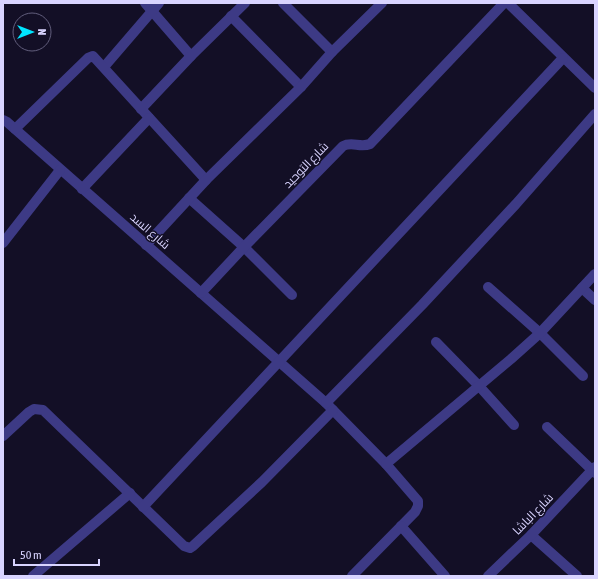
<svg xmlns="http://www.w3.org/2000/svg" width="598" height="579" viewBox="0 0 598 579" font-family="'Asap Condensed',Cairo,sans-serif">
	<rect width="100%" height="100%" fill="#130f26"/>
	<g fill="none" stroke-linecap="round" stroke-linejoin="round">
		<!-- minor -->
		<g stroke="#3d3a85" stroke-width="10">
			<path d="M145 3 191 56"/>
			<path d="M283 3 332 52"/>
			<path d="M508 3 595 88"/>
			<path d="M231 16 301 87"/>
			<path d="M104 67 159 3"/>
			<path d="M141 109 191 56 245 3"/>
			<path d="M3 120 7 122 326 403 386 464 418 501V506L415 512 352 576"/>
			<path d="M15 129 88 58 93 56 206 180"/>
			<path d="M82 189 149 118"/>
			<path d="M189 198 244 247 292 295"/>
			<path d="M3 243 60 170"/>
			<path d="M146 245 206 180 301 87 332 52 382 3"/>
			<path d="M488 287 540 333 583 376"/>
			<path d="M582 288 595 300"/>
			<path d="M201 293 244 247 343 146C352 141 360 148 370 144L504 3"/>
			<path d="M436 342 479 386 514 425"/>
			<path d="M326 403 422 305 516 204 595 114"/>
			<path d="M547 427 595 473"/>
			<path d="M3 436 29 412 34 409 43 410 184 546 190 548 193 546 262 482 333 410"/>
			<path d="M386 464 511 359 540 333 595 274"/>
			<path d="M143 507 563 58"/>
			<path d="M401 526 445 576"/>
			<path d="M531 535 577 576"/>
			<path d="M33 576 130 493"/>
			<path d="M488 576 531 535 595 467"/>
		</g>
	</g>
	<g text-anchor="middle" dominant-baseline="central" stroke-width="3" stroke-linejoin="round" paint-order="stroke">
		<!-- street labels -->
		<g font-size="12" fill="#d9d4ff" stroke="#130f26">
			<text transform="translate(306 165) rotate(-46)">شارع التوحيد</text>
			<text transform="translate(150 231) rotate(41)">شارع السد</text>
			<text transform="translate(533 514) rotate(-46)">شارع الباشا</text>
		</g>
	</g>
	<!-- border -->
	<rect width="598" height="579" fill="none" stroke="#d9d4ff" stroke-width="8"/>
	<!-- north arrow -->
	<g transform="translate(32 32) rotate(90)"><circle r="19" fill="#130f26" stroke="#625e7d"/>
	<path d="M0-3L7 15L0 10L-7 15Z" fill="#00e5ff"/>
	<text y="-6" font-size="11" font-weight="bold" text-anchor="middle" fill="#d9d4ff">N</text>
	</g>
	<!-- scale -->
	<path d="M14 559v6h85v-6" fill="none" stroke="#d9d4ff" stroke-width="2"/>
	<text x="20" y="559" font-size="12" fill="#d9d4ff" stroke="#130f26" stroke-width="3" paint-order="stroke">50 m</text>
</svg>
